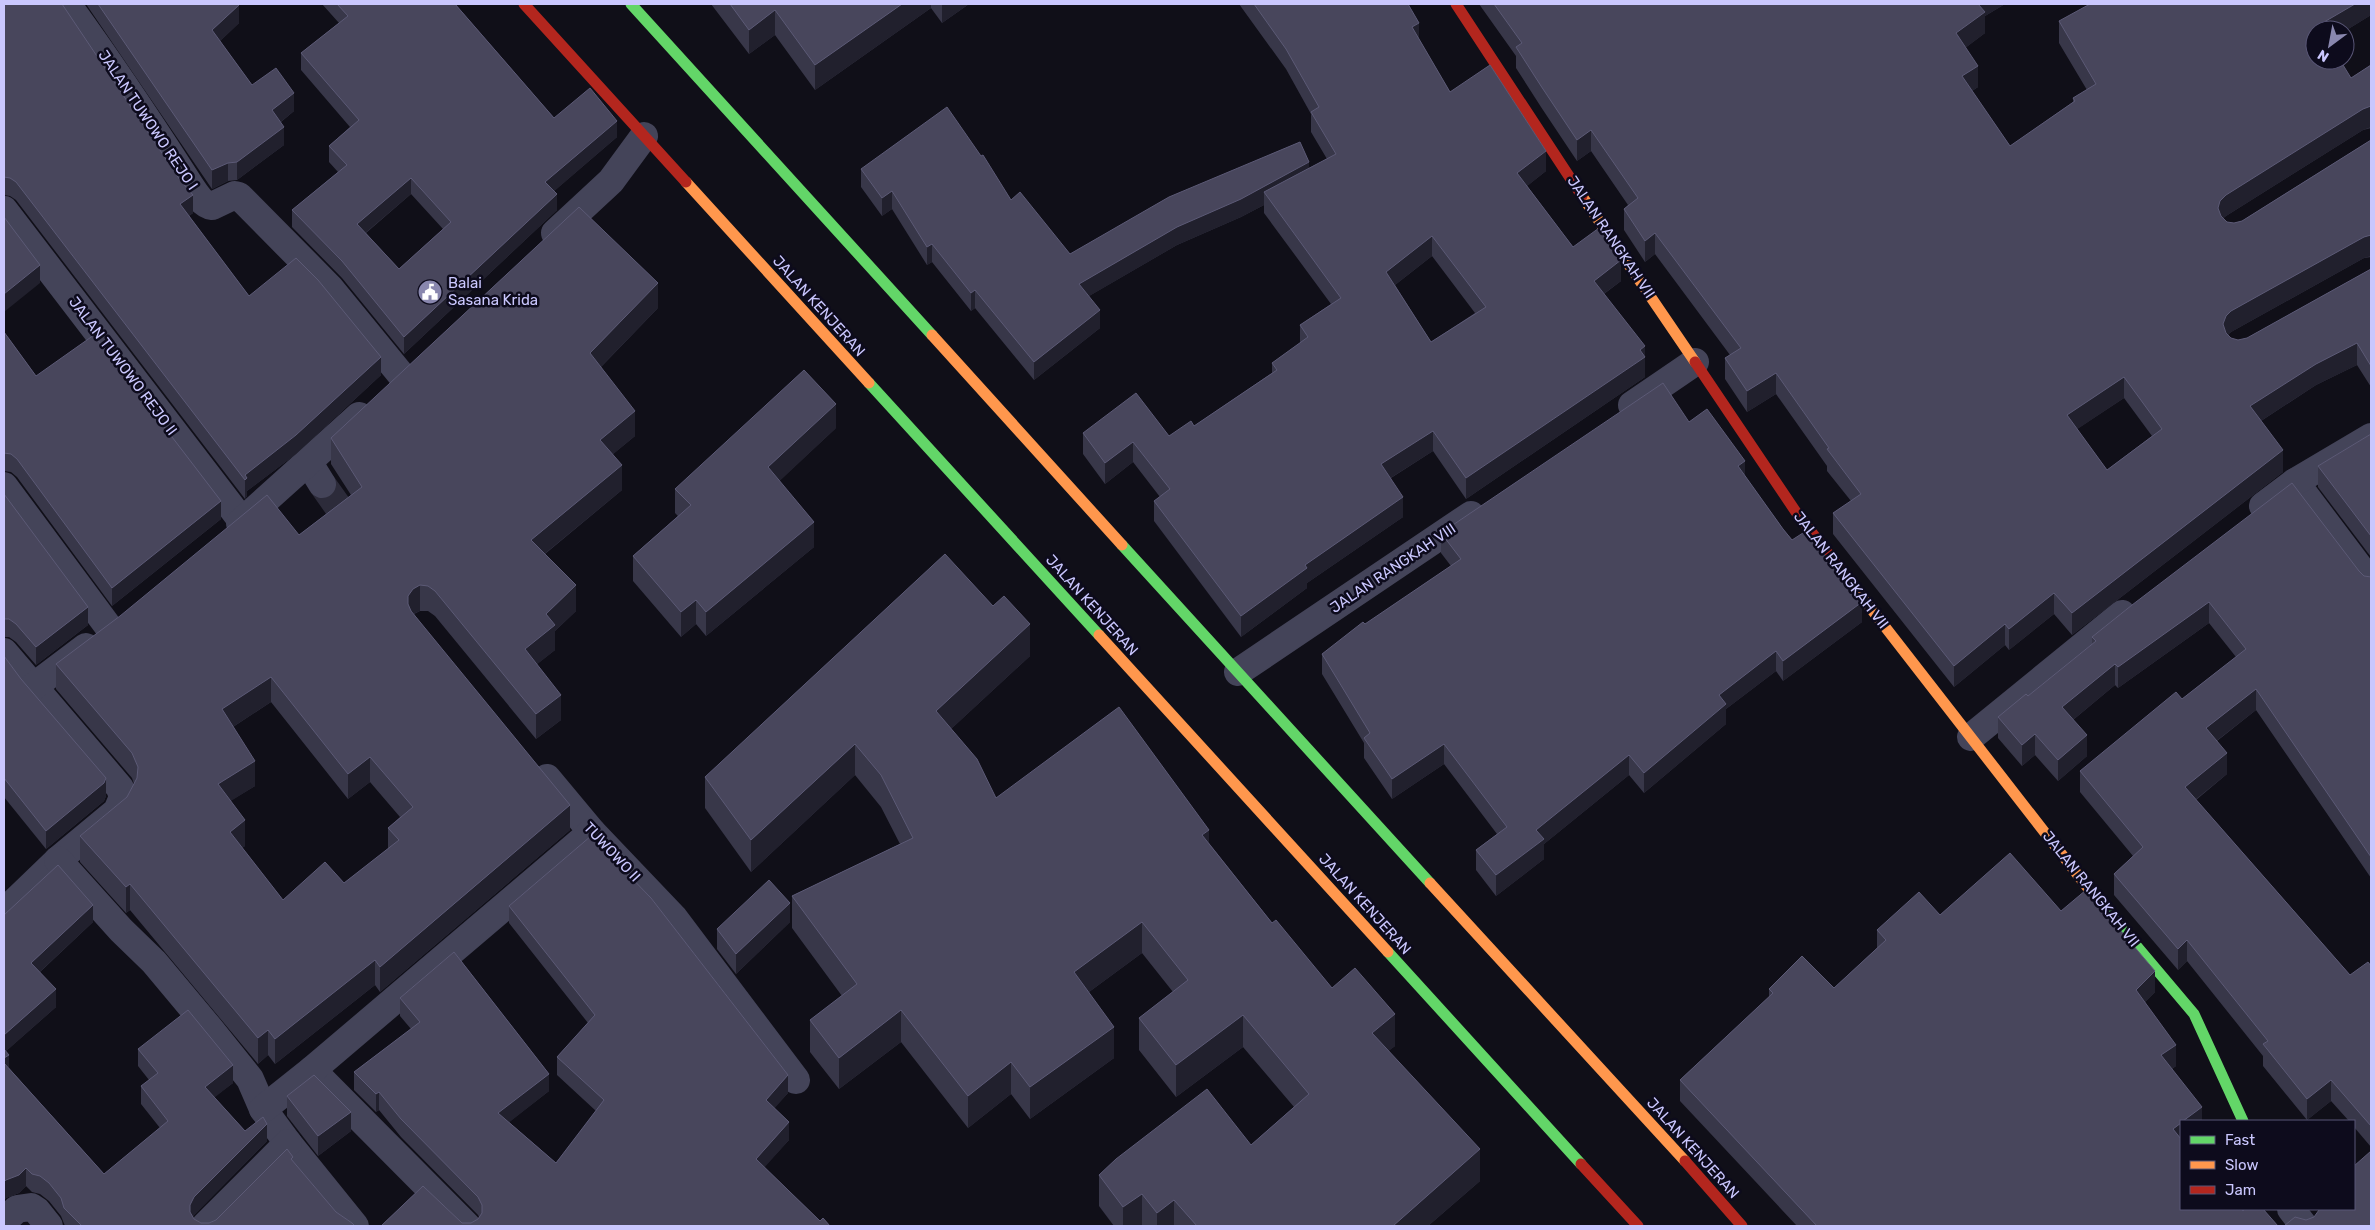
<svg xmlns="http://www.w3.org/2000/svg" width="2375" height="1230" viewBox="0 0 2375 1230" font-family="Rubik,sans-serif">
	<rect width="100%" height="100%" fill="#100f18"/>
	<g fill="none" stroke-linecap="round" stroke-linejoin="round">
		<!-- street-tunnel -->
		<path stroke="#2c2b3a" stroke-width="28" stroke-dasharray="28 14" stroke-linecap="butt" d="M322 484 359 536"/>
		<!-- street -->
		<g stroke="#444459" stroke-width="28">
			<path d="M67 4C108 60 146 117 184 176 190 185 201 205 212 206L235 195 239 196 330 288 402 376"/>
			<path d="M4 210 242 521"/>
			<path d="M555 233 611 181 644 136"/>
			<path d="M1632 405 1695 362"/>
			<path d="M309 463 322 484"/>
			<path d="M2295 482 2371 583"/>
			<path d="M4 486 110 629"/>
			<path d="M2263 506 2295 482 2371 437"/>
			<path d="M240 523 359 416"/>
			<path d="M4 652 120 788 123 797 117 811 58 860 4 912"/>
			<path d="M1238 672 1471 515"/>
			<path d="M33 687 86 647"/>
			<path d="M1971 737 2122 614"/>
			<path d="M547 778 592 832 674 918 796 1080"/>
			<path d="M58 860 121 930 154 962 210 1029 250 1079 263 1109 288 1143 355 1226"/>
			<path d="M312 1070 467 1226"/>
			<path d="M263 1109 312 1070 592 832"/>
			<path d="M2291 1209 2304 1226"/>
			<path d="M4 1221 17 1209 31 1207 37 1211 49 1226"/>
			<path d="M205 1226 288 1143"/>
		</g>
		<!-- fast -->
		<g stroke="#63d668" stroke-width="11">
			<path d="M631 4 932 335"/>
			<path d="M869 383 1099 635"/>
			<path d="M1122 545 1430 883"/>
			<path d="M2091 892 2194 1014 2243 1121"/>
			<path d="M1388 952 1581 1164"/>
		</g>
		<!-- slow -->
		<g stroke="#ff974d" stroke-width="11">
			<path d="M686 182 869 383"/>
			<path d="M1582 196 1695 362"/>
			<path d="M932 335 1122 545"/>
			<path d="M1844 574 2091 892"/>
			<path d="M1099 635 1388 952"/>
			<path d="M1430 883 1685 1161"/>
		</g>
		<!-- jam -->
		<g stroke="#b3261e" stroke-width="11">
			<path d="M524 4 686 182"/>
			<path d="M1456 4 1582 196"/>
			<path d="M1695 362 1796 512 1844 574"/>
			<path d="M1685 1161 1742 1226"/>
			<path d="M1581 1164 1638 1226"/>
		</g>
	</g>
	<!-- wall -->
	<g fill="#383749" fill-rule="evenodd">
		<path d="M4 4 193 213 189 216 249 296 381 375 296 454 247 491V496L245 499 16 200 10 196 4 195Z"/>
		<path d="M86 4H237L239 23 220 41 252 85 294 111 281 122 284 145 237 180 228 181 212 189Z"/>
		<path d="M322 4H455L554 118 617 137 554 191 557 210 404 354 342 278 292 227V210L338 172 329 162V146L350 127 301 70V53L339 23ZM411 194 443 229 399 269 366 233Z"/>
		<path d="M711 4H969L942 23 931 8 815 90 775 35 749 54Z"/>
		<path d="M1239 4H1408L1419 39 1450 92 1546 171 1527 186 1573 247 1621 281 1604 294 1645 356V377L1466 499 1433 451 1391 478 1403 517 1307 583V588L1241 637 1154 521V501L1160 497 1133 462 1105 484 1083 454V433L1169 436 1194 426 1272 373V363L1300 343V325L1331 304 1264 213V205L1241 217 1177 245 1089 296 1100 328 1034 380 975 308 971 311 932 262 927 265 892 209 882 216 861 187V169L1011 200 1070 254 1309 168 1327 159 1311 132V114L1286 69ZM1432 256 1475 313 1431 342 1395 285Z"/>
		<path d="M1479 4H2005L1985 16V33L1965 48 1978 87 1972 91 2010 146 2073 102V98L2087 90 2059 43V21L2371 15 2345 31V30H2315L2351 78 2371 65V128L2363 130 2226 216 2223 218 2227 222 2234 223 2242 221 2371 140V257L2364 258 2231 332 2228 335 2231 338 2238 340 2247 338 2371 269V387L2357 365 2316 385 2261 421 2283 472 2072 635 2054 614 2009 650 2005 645 1954 687 1833 534V513L1851 501 1827 471V466L1776 394 1747 412 1725 379V358L1730 355 1655 254 1645 262 1624 230V209L1628 205 1591 151 1577 161 1541 107 1516 68V56ZM2124 398 2152 436 2107 470 2077 429Z"/>
		<path d="M658 308 601 367 635 436 613 454 622 490 545 554 576 611 555 631V650L537 664 561 720 536 739 435 616 428 611H420L414 614 570 830 380 992 375 985 275 1064 268 1055 258 1064 130 910 126 913 80 862V836L127 797 134 784 132 778 56 689V664L299 535 351 495 331 464V438ZM271 702 348 799 370 782 400 817 388 828V849L344 883 283 900 242 848 245 846 230 801 255 786 233 727Z"/>
		<path d="M4 332 36 376 221 519 112 606 17 477 11 472 4 471Z"/>
		<path d="M1689 422 1745 476 1783 529 1862 622 1783 681 1776 671 1726 709V724L1644 793 1629 775 1544 844V859L1496 896 1476 870V850L1497 834 1444 764 1392 799 1364 758V743L1322 674V654L1451 566 1441 553V533Z"/>
		<path d="M836 428 779 481 814 547 706 636 696 624 681 637 633 581V556L678 516 675 513V489Z"/>
		<path d="M2371 434V557L2318 487V466Z"/>
		<path d="M4 494 88 625 36 665 16 642 9 637H4Z"/>
		<path d="M2359 571 2364 576 2371 577V878L2256 710 2217 741 2227 774 2196 800 2350 975 2371 966V1147L2354 1127V1121H2349L2331 1101 2307 1120 2263 1066V1056L2187 961 2178 970 2114 895V874L2133 856 2080 792V771L2182 699 2236 657 2209 623 2118 688 2115 685 2073 720 2087 756 2058 781 2035 755 2022 766 1998 738V717L2028 696 2092 644V637L2132 605Z"/>
		<path d="M993 606 1030 656 951 729 996 798 1209 843 1272 923 1332 988 1395 1046 1388 1051 1480 1181 1428 1226H1143L1142 1225 1140 1226H1114L1099 1206V1175L1251 1145 1294 1107 1243 1047 1176 1097 1139 1050V1018L1173 992 1142 953 1089 992 1114 1058 1030 1119 1011 1094 968 1128 901 1042 839 1089 810 1052V1020L842 996 792 928V896L900 844 881 807 855 775 751 872 705 808V777Z"/>
		<path d="M4 656 106 796 104 801 46 849 4 797Z"/>
		<path d="M591 836 651 898 788 1075V1093L774 1108 789 1122V1140L764 1167 820 1221 823 1218 830 1226H381L423 1186 462 1223H471L478 1219 479 1217 478 1215 401 1137 379 1110 376 1112 354 1090V1072L411 1029 400 1016V998L454 952 549 1074V1091L509 1122 556 1163 596 1111 557 1075V1057L588 1023 509 923V906Z"/>
		<path d="M2061 911 2155 992 2145 1002 2176 1066 2172 1069 2202 1121H2181V1209L2243 1211 2278 1226H1797L1680 1101V1080L1769 997V989L1834 988 1877 948V930L1940 915Z"/>
		<path d="M4 915 93 922 40 972 56 1007 6 1051 9 1068 104 1174 160 1128 141 1104V1086L149 1080 138 1066V1049L233 1083 214 1097 245 1131 267 1141 194 1215 193 1217 194 1219 201 1223H209L216 1220 293 1162 336 1212 355 1226H65L61 1216 49 1201 40 1194 32 1192 26 1186 19 1193 6 1198 4 1200Z"/>
		<path d="M790 922 736 974 717 949V929Z"/>
		<path d="M287 1096 351 1131 318 1156 287 1116Z"/>
	</g>
	<!-- shaded-wall -->
	<g fill="#21202d">
		<path d="M902 4H931V8L815 90V65Z"/>
		<path d="M942 4H969L942 23Z"/>
		<path d="M1976 4H2005L1985 16V33L1956 55V33Z"/>
		<path d="M2355 4H2371V15L2345 31V30H2319V25Z"/>
		<path d="M239 5V23L212 49V30Z"/>
		<path d="M775 10V35L749 54V30Z"/>
		<path d="M1419 23V44L1412 27Z"/>
		<path d="M1978 66V87L1962 97V76Z"/>
		<path d="M294 93V111L272 129V110Z"/>
		<path d="M2371 106V127L2363 130 2226 216 2220 222 2218 208 2220 201 2226 195 2363 109Z"/>
		<path d="M617 121V137L545 199V182Z"/>
		<path d="M284 127V145L237 180V162Z"/>
		<path d="M1591 130V151L1577 161V140Z"/>
		<path d="M1546 151V171L1517 194V173Z"/>
		<path d="M1309 162V180L1264 192V205L1241 217 1177 245 1079 302V284L1177 227Z"/>
		<path d="M228 163V181L212 189V170Z"/>
		<path d="M411 178V194L357 240V224Z"/>
		<path d="M892 191V209L882 216V198Z"/>
		<path d="M557 194V210L404 354V337Z"/>
		<path d="M193 195V213L180 222V204Z"/>
		<path d="M1655 233V254L1645 262V241Z"/>
		<path d="M2371 235V256L2364 258 2231 332 2226 338 2223 324 2226 316 2231 311 2364 237Z"/>
		<path d="M1432 236V256L1386 292V272Z"/>
		<path d="M932 244V262L927 265V247Z"/>
		<path d="M1621 260V281L1594 301V281Z"/>
		<path d="M40 265V283L4 312V294Z"/>
		<path d="M658 283V308L590 378V353Z"/>
		<path d="M975 290V308L971 311V293Z"/>
		<path d="M1100 310V328L1034 380V362Z"/>
		<path d="M2357 343V365L2316 385 2250 428V406L2316 364Z"/>
		<path d="M1645 346V377L1466 499V478Z"/>
		<path d="M381 357V375L296 454 247 491V496L245 499V475Z"/>
		<path d="M1776 373V394L1747 412V391Z"/>
		<path d="M2124 377V398L2067 436V415Z"/>
		<path d="M836 404V428L768 492V467Z"/>
		<path d="M635 411V436L600 465V440Z"/>
		<path d="M1433 431V451L1381 484V464Z"/>
		<path d="M1133 442V462L1105 484V463Z"/>
		<path d="M2283 450V472L2072 635V613Z"/>
		<path d="M1745 461V482L1738 466Z"/>
		<path d="M622 465V490L531 565V540Z"/>
		<path d="M1403 497V517L1307 583V588L1241 637V616L1305 565Z"/>
		<path d="M221 501V519L112 606V588Z"/>
		<path d="M814 522V547L706 636V612Z"/>
		<path d="M420 585V611L413 614 408 604V596L413 589Z"/>
		<path d="M576 585V611L555 631V650L525 674V649L546 614Z"/>
		<path d="M2054 593V614L2009 650V629Z"/>
		<path d="M696 600V624L681 637V612Z"/>
		<path d="M1862 602V622L1783 681V661Z"/>
		<path d="M2209 602V623L2118 688V667Z"/>
		<path d="M88 607V625L36 665V647Z"/>
		<path d="M1030 624V656L936 743V711Z"/>
		<path d="M2005 624V645L1954 687V666Z"/>
		<path d="M1776 651V671L1726 709V724L1644 793V773L1719 695Z"/>
		<path d="M2115 664V685L2062 729V707Z"/>
		<path d="M271 677V702L222 734V709Z"/>
		<path d="M2256 689V710L2206 749V728Z"/>
		<path d="M561 695V720L536 739V714Z"/>
		<path d="M2035 734V755L2022 766V745Z"/>
		<path d="M2087 735V756L2058 781V760Z"/>
		<path d="M855 744V775L751 872V840Z"/>
		<path d="M1444 744V764L1392 799V779Z"/>
		<path d="M2227 753V774L2185 808V787Z"/>
		<path d="M1629 755V775L1544 844V859L1496 896V875L1536 830Z"/>
		<path d="M370 757V782L348 799V774Z"/>
		<path d="M255 761V786L218 809V784Z"/>
		<path d="M106 778V796L104 801 46 849V831Z"/>
		<path d="M570 805V830L380 992V967Z"/>
		<path d="M245 820V846L230 857V832Z"/>
		<path d="M1209 830V861L1202 835Z"/>
		<path d="M130 884V910L126 913V887Z"/>
		<path d="M790 903V922L736 974V954Z"/>
		<path d="M93 905V922L31 980V963Z"/>
		<path d="M1142 922V953L1074 1003V972Z"/>
		<path d="M2187 940V961L2178 970V949Z"/>
		<path d="M375 960V985L275 1064V1039Z"/>
		<path d="M2155 971V992L2136 1011V990Z"/>
		<path d="M56 989V1007L4 1053V1035Z"/>
		<path d="M901 1010V1042L839 1089V1058Z"/>
		<path d="M1395 1014V1046L1372 1065V1033Z"/>
		<path d="M1243 1015V1047L1176 1097V1065Z"/>
		<path d="M1114 1027V1058L1030 1119V1087Z"/>
		<path d="M268 1030V1055L258 1064V1038Z"/>
		<path d="M2176 1045V1066L2161 1076V1055Z"/>
		<path d="M9 1055V1072L4 1076V1058Z"/>
		<path d="M1011 1062V1094L968 1128V1096Z"/>
		<path d="M233 1065V1083L205 1105V1087Z"/>
		<path d="M549 1074V1091L498 1131V1113Z"/>
		<path d="M788 1075V1093L766 1118V1100Z"/>
		<path d="M2331 1080V1101L2307 1120V1099Z"/>
		<path d="M379 1092V1110L376 1112V1094Z"/>
		<path d="M2202 1107V1121H2183Z"/>
		<path d="M351 1112V1131L318 1156V1136Z"/>
		<path d="M789 1122V1140L756 1177V1159Z"/>
		<path d="M2181 1123V1144L2173 1129Z"/>
		<path d="M267 1124V1141L194 1215 190 1222V1205L194 1197Z"/>
		<path d="M1480 1149V1181L1428 1226H1393Z"/>
		<path d="M26 1168V1186L19 1193 6 1198 4 1200V1182L6 1180Z"/>
		<path d="M1142 1194V1225L1140 1226H1123V1207Z"/>
		<path d="M1174 1200V1226H1157V1213Z"/>
	</g>
	<!-- building -->
	<g fill="#48465c" stroke="#5c5a76" fill-rule="evenodd">
		<path d="M4 4H62L180 180 193 195 180 204 249 296 296 258 318 280 381 357 296 435 245 475 247 478 245 480 16 182 10 178 4 177Z"/>
		<path d="M98 4H237L239 5 212 30 252 85 276 68 294 93 272 110 284 127 237 162 228 163 212 170Z"/>
		<path d="M337 4H455L554 118 590 88 617 121 545 182 557 194 404 337 342 261 292 210 347 165 329 146 359 120 301 53 348 16ZM411 178 451 222 399 269 357 224Z"/>
		<path d="M730 4H902L815 65 775 10 749 30Z"/>
		<path d="M1254 4H1408L1419 23 1412 27 1450 92 1490 65 1546 151 1517 173 1573 247 1599 228 1621 260 1594 281 1645 346 1640 350 1645 357 1466 478 1433 431 1381 464 1403 497 1305 565 1307 568 1241 616 1154 501 1170 489 1133 442 1105 463 1083 433 1136 393 1169 436 1191 421 1194 426 1277 370 1272 363 1308 337 1300 325 1341 298 1264 192 1336 154 1311 112 1319 107 1286 49ZM1432 236 1486 307 1431 342 1386 272Z"/>
		<path d="M1494 4H1978L1985 12 1956 33 1978 66 1962 76 2010 146 2075 101 2073 98 2096 84 2059 21 2090 4H2355L2319 25 2322 30H2315V60H2340L2351 78 2371 65V106L2363 109 2226 195 2220 201 2218 208 2221 216 2227 222 2234 223 2242 221 2371 140V235L2364 237 2231 311 2226 316 2223 324 2226 333 2231 338 2238 340 2247 338 2371 269V366L2357 343 2316 364 2250 406 2283 450 2072 613 2054 593 2009 629 2005 624 1954 666 1833 513 1861 494 1827 449 1829 448 1776 373 1747 391 1725 358 1741 348 1655 233 1645 241 1624 209 1638 198 1591 130 1577 140 1541 86 1516 47 1522 43ZM2124 377 2162 429 2107 470 2067 415Z"/>
		<path d="M947 107 981 156 983 155 1011 200 1020 192 1070 254 1169 197 1300 142 1309 162 1241 199 1177 227 1079 284 1100 310 1034 362 975 290 971 293 932 244 927 247 892 191 882 198 861 169Z"/>
		<path d="M579 207 658 283 590 353 635 411 600 440 622 465 531 540 576 585 546 614 555 625 525 649 561 695 536 714 435 591 428 586 420 585 413 589 408 596V604L411 611 570 805 380 967 375 960 275 1039 268 1030 258 1038 130 884 126 887 80 836 127 797 137 778 138 767 132 753 56 664 120 616 267 495 299 535 362 487 331 438ZM271 677 348 774 370 757 413 807 388 828 399 840 344 883 325 862 283 900 230 832 245 820 218 784 255 761 222 709Z"/>
		<path d="M4 217 40 265 4 294Z"/>
		<path d="M4 332 36 376 94 335 221 501 112 588 17 459 11 454 4 453Z"/>
		<path d="M804 370 836 404 768 467 814 522 706 612 696 600 681 612 633 556 691 505 675 489Z"/>
		<path d="M1663 383 1689 422 1707 409 1745 461 1738 466 1783 529 1792 540 1806 531 1862 602 1783 661 1776 651 1719 695 1726 704 1644 773 1629 755 1536 830 1544 839 1496 875 1476 850 1507 827 1444 744 1392 779 1364 738 1370 733 1322 654 1363 622 1365 624 1461 559 1441 533Z"/>
		<path d="M2371 434V536L2318 466Z"/>
		<path d="M2292 483 2359 571 2364 576 2371 577V857L2256 689 2206 728 2227 753 2185 787 2350 975 2368 962 2371 966V1126L2331 1080 2307 1099 2263 1044 2268 1041 2187 940 2178 949 2114 874 2143 847 2080 771 2176 692 2182 699 2246 649 2209 602 2118 667 2115 664 2062 707 2087 735 2058 760 2035 734 2022 745 1998 717 2026 694 2028 696 2096 641 2092 637 2132 605Z"/>
		<path d="M4 494 88 607 36 647 16 624 9 619H4Z"/>
		<path d="M945 554 993 606 1004 596 1030 624 936 711 977 759 996 798 1119 707 1209 830 1202 835 1272 923 1276 920 1332 988 1355 968 1395 1014 1372 1033 1480 1149 1393 1226H1197L1174 1200 1157 1213 1142 1194 1123 1207 1099 1175 1116 1159 1207 1089 1251 1145 1309 1094 1243 1015 1176 1065 1139 1018 1188 980 1142 922 1074 972 1114 1027 1030 1087 1011 1062 968 1096 901 1010 839 1058 810 1020 857 984 792 896 913 838 881 775 855 744 751 840 705 777Z"/>
		<path d="M4 656 21 679 106 778 104 783 46 831 4 778Z"/>
		<path d="M591 836 651 898 788 1075 766 1100 789 1122 756 1159 820 1221 823 1218 830 1226H381L423 1186 462 1223H471L478 1219 482 1213V1205L478 1197 401 1119 379 1092 376 1094 354 1072 420 1022 400 998 454 952 549 1074 498 1113 556 1163 604 1100 557 1057 595 1015 509 906Z"/>
		<path d="M2010 853 2061 911 2086 890 2155 971 2136 990 2176 1045 2161 1055 2202 1107 2183 1121H2181V1123L2173 1129 2181 1139V1209H2241L2243 1211 2245 1209H2263L2278 1226H1817L1680 1080 1773 993 1769 989 1802 956 1834 988 1886 940 1877 930 1919 892 1940 915Z"/>
		<path d="M58 865 93 905 31 963 56 989 4 1035V915Z"/>
		<path d="M769 880 790 903 736 954 717 929Z"/>
		<path d="M188 1010 233 1065 205 1087 245 1131 263 1117 267 1124 194 1197 190 1205V1212L194 1219 201 1223H209L216 1220 287 1149 293 1157 291 1159 336 1212 352 1223 355 1226H82L64 1208 61 1198 49 1183 40 1176 32 1174 26 1168 19 1175 6 1180 4 1182V1063L104 1174 168 1121 141 1086 158 1073 138 1049Z"/>
		<path d="M4 1049 9 1055 4 1058Z"/>
		<path d="M314 1075 351 1112 318 1136 287 1096Z"/>
		<path d="M2371 1151V1226H2284L2295 1217 2306 1220 2314 1217 2319 1210 2318 1209H2354V1166Z"/>
	</g>
	<!-- icons -->
	<defs>
		<symbol id="civic-disc" viewBox="-11 -11 22 22"><circle r="9.5" fill="#8987ae" stroke="#0d0b1c"/><path d="M-.6-6.5H3V-4.5H.6V-3L4-1V1h2V6H-6V1h2V-1L-.6-3ZM-1.2 2.5V6h2.4V2.5Z" fill="#fff"/></symbol>
	</defs>
	<g fill-rule="evenodd">
		<use href="#civic-disc" x="416" y="278" width="28" height="28"/>
	</g>
	<g text-anchor="middle" dominant-baseline="central" stroke-width="5" stroke-linejoin="round" paint-order="stroke">
		<!-- street labels -->
		<g font-size="15" fill="#cac7fe" stroke="#0d0b1c">
			<text transform="translate(148 120) rotate(56)">JALAN TUWOWO REJO I</text>
			<text transform="translate(1611 237) rotate(56)">JALAN RANGKAH VII</text>
			<text transform="translate(819 306) rotate(48)">JALAN KENJERAN</text>
			<text transform="translate(123 366) rotate(53)">JALAN TUWOWO REJO II</text>
			<text transform="translate(1393 568) rotate(-34)">JALAN RANGKAH VIII</text>
			<text transform="translate(1841 570) rotate(52)">JALAN RANGKAH VII</text>
			<text transform="translate(1092 605) rotate(48)">JALAN KENJERAN</text>
			<text transform="translate(612 852) rotate(47)">TUWOWO II</text>
			<text transform="translate(2091 889) rotate(51)">JALAN RANGKAH VII</text>
			<text transform="translate(1365 904) rotate(48)">JALAN KENJERAN</text>
			<text transform="translate(1693 1148) rotate(48)">JALAN KENJERAN</text>
		</g>
		<!-- poi labels -->
		<g font-size="15" fill="#cac7fe" stroke="#0d0b1c" text-anchor="start">
			<text x="448" y="283">Balai<tspan x="448" dy="17">Sasana Krida</tspan></text>
		</g>
	</g>
	<!-- border -->
	<rect width="2375" height="1230" fill="none" stroke="#cac7fe" stroke-width="10"/>
	<!-- legend -->
	<rect x="2180" y="1120" width="175" height="90" fill="#0d0b1c" stroke="#595676"/>
	<rect x="2190" y="1136" width="25" height="8" fill="#63d668" stroke="#595676"/>
	<text x="2225" y="1145" font-size="15" fill="#cac7fe">Fast</text>
	<rect x="2190" y="1161" width="25" height="8" fill="#ff974d" stroke="#595676"/>
	<text x="2225" y="1170" font-size="15" fill="#cac7fe">Slow</text>
	<rect x="2190" y="1186" width="25" height="8" fill="#b3261e" stroke="#595676"/>
	<text x="2225" y="1195" font-size="15" fill="#cac7fe">Jam</text>
	<!-- north arrow -->
	<g transform="translate(2330 45) rotate(212)"><circle r="24" fill="#0d0b1c" stroke="#595676"/>
	<path d="M0-4L9 19L0 12L-9 19Z" fill="#8987ae"/>
	<text y="-8" font-size="14" font-weight="bold" text-anchor="middle" fill="#cac7fe">N</text>
	</g>
</svg>
